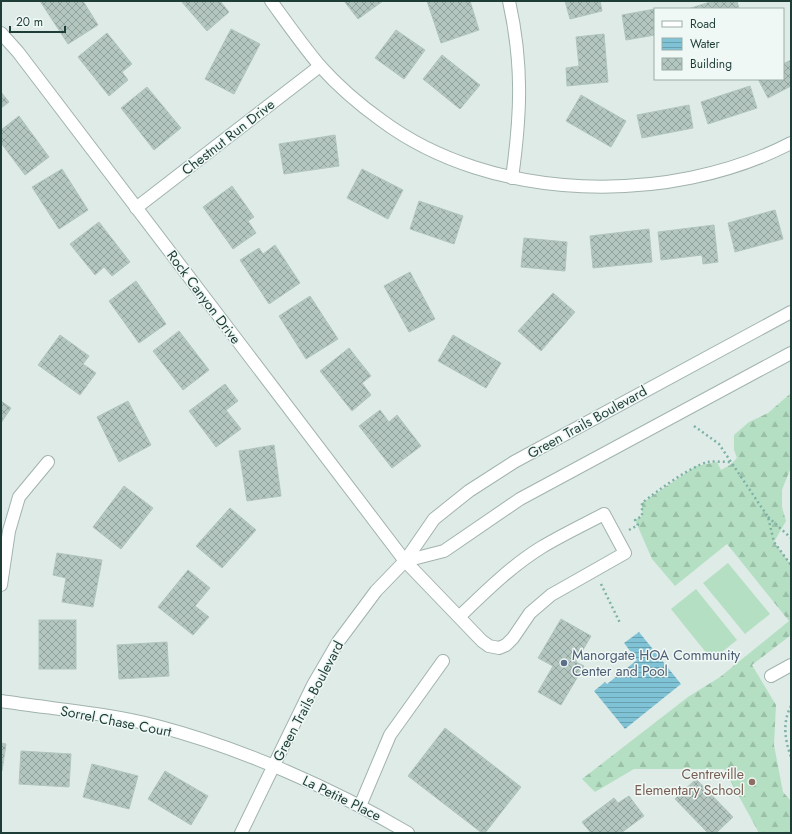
<svg xmlns="http://www.w3.org/2000/svg" width="792" height="834" viewBox="0 0 792 834" font-family="Jost,sans-serif">
	<defs>
		<pattern id="forest-firs" width="22" height="20" patternUnits="userSpaceOnUse"><rect width="22" height="20" fill="#b5dfc3"/><path d="M5 1l3.5 6h-7zM16 11l3.5 6h-7z" fill="#9bc0a8"/></pattern>
		<pattern id="water-rules" width="6" height="5" patternUnits="userSpaceOnUse"><rect width="6" height="5" fill="#81c3d6"/><path d="M0 2.5h6" fill="none" stroke="#69a0ae"/></pattern>
		<pattern id="building-cross-hatch" width="8" height="8" patternUnits="userSpaceOnUse"><rect width="8" height="8" fill="#b4c6c0"/><path d="M0 0l8 8M0 8l8-8" fill="none" stroke="#92a29d"/></pattern>
	</defs>
	<rect width="100%" height="100%" fill="#dfebe7"/>
	<!-- forest -->
	<path fill="url(#forest-firs)" d="M791 393V467L782 490V507L786 521 774 542 791 565V635L752 665 776 705 774 745 783 792 791 801V833H759L724 769H634L595 792 582 779 688 697 720 677 789 621 727 544 675 586 652 559 635 520 642 516V503L696 466 717 462 721 470 730 465 737 458 734 450V435L749 422 768 413Z"/>
	<!-- garden -->
	<g fill="#b5dfc3">
		<path d="M728 563 770 614 745 634 703 583Z"/>
		<path d="M696 589 737 640 712 660 671 609Z"/>
	</g>
	<!-- water -->
	<path fill="url(#water-rules)" d="M639 632 681 684 625 729 594 691 605 682 607 684 637 660 624 643Z"/>
	<!-- building -->
	<g fill="url(#building-cross-hatch)" stroke="#b1c5be">
		<path d="M40 1H83L98 25 68 44Z"/>
		<path d="M181 1H220L229 12 207 31Z"/>
		<path d="M344 1H383L358 19Z"/>
		<path d="M427 1H470L479 30 441 43Z"/>
		<path d="M565 1H600L602 11 570 19Z"/>
		<path d="M713 1H737L739 9H688Z"/>
		<path d="M655 9V35L626 40 622 15Z"/>
		<path d="M231 29 260 44 234 94 205 79Z"/>
		<path d="M396 30 425 50 404 79 375 58Z"/>
		<path d="M107 33 132 64 122 72 128 80 109 96 78 57Z"/>
		<path d="M604 34 608 82 567 86 566 68 579 66 576 37Z"/>
		<path d="M442 55 480 85 460 109 423 79Z"/>
		<path d="M791 60V86L768 98 758 79H783V64Z"/>
		<path d="M750 86 757 108 708 124 701 102Z"/>
		<path d="M147 87 181 128 154 150 121 108Z"/>
		<path d="M1 92 9 102 1 108Z"/>
		<path d="M581 95 626 121 611 147 566 121Z"/>
		<path d="M689 105 693 128 642 138 637 115Z"/>
		<path d="M19 116 49 157 25 175 1 143V130Z"/>
		<path d="M335 135 339 166 284 174 279 144Z"/>
		<path d="M62 169 88 210 59 229 32 187Z"/>
		<path d="M362 169 403 190 388 219 347 198Z"/>
		<path d="M232 186 254 217 248 221 256 233 233 249 203 207Z"/>
		<path d="M419 201 463 216 454 244 410 229Z"/>
		<path d="M775 210 783 239 735 252 728 223Z"/>
		<path d="M99 222 130 262 112 276 104 267 95 275 70 244Z"/>
		<path d="M714 225 718 262 703 264 702 255 661 260 658 232Z"/>
		<path d="M649 229 652 262 593 268 590 236Z"/>
		<path d="M524 238 567 242 565 271 521 267Z"/>
		<path d="M275 245 300 283 269 304 240 260 259 248 263 254Z"/>
		<path d="M410 272 435 319 409 332 384 286Z"/>
		<path d="M136 281 166 324 139 343 109 301Z"/>
		<path d="M553 293 575 312 541 351 518 331Z"/>
		<path d="M310 296 338 339 306 359 279 316Z"/>
		<path d="M179 331 209 370 183 390 153 351Z"/>
		<path d="M60 335 89 356 83 364 96 373 80 395 38 365Z"/>
		<path d="M453 335 501 363 486 388 438 361Z"/>
		<path d="M349 348 371 376 362 383 371 395 352 411 320 371Z"/>
		<path d="M225 384 238 401 226 410 241 429 216 447 189 411Z"/>
		<path d="M1 401 11 408 1 423Z"/>
		<path d="M128 401 151 445 119 462 97 417Z"/>
		<path d="M380 410 389 422 397 415 421 446 392 468 359 426Z"/>
		<path d="M274 445 281 496 247 501 239 451Z"/>
		<path d="M124 486 153 508 121 549 93 527Z"/>
		<path d="M230 508 256 530 222 568 196 546Z"/>
		<path d="M57 553 102 560 93 607 62 602 66 578 53 575Z"/>
		<path d="M188 570 210 588 195 606 209 617 193 635 158 607Z"/>
		<path d="M561 619 591 636 576 662 584 666 561 705 538 692 553 666 538 658Z"/>
		<rect x="39" y="620" width="37" height="49"/>
		<path d="M167 642 169 676 119 679 117 645Z"/>
		<path d="M445 728 521 787 485 833H482L408 776Z"/>
		<path d="M1 743 6 744 2 771H1Z"/>
		<path d="M21 751 71 754 69 787 19 784Z"/>
		<path d="M92 764 138 776 129 809 83 797Z"/>
		<path d="M165 771 208 796 191 825 148 799Z"/>
		<path d="M696 779 733 817 716 833H708L675 799Z"/>
		<path d="M629 796 644 816 621 833H591L582 822 614 798 618 803Z"/>
	</g>
	<g fill="none" stroke-linecap="round" stroke-linejoin="round">
		<defs>
			<g id="minor">
				<path d="M271 1C287 23 303 46 320 66 338 86 360 105 381 120 492 203 670 206 791 143"/>
				<path d="M509 1C523 64 521 114 512 178"/>
				<path d="M1 33 18 52 405 561 482 641 489 646 499 648 506 645 513 638 530 613 551 595 625 553 604 514C583 525 562 535 542 547 511 566 485 592 459 617"/>
				<path d="M136 208 320 66"/>
				<path d="M405 561 444 551 520 499 791 353"/>
				<path d="M1 585 9 531 19 497 48 462"/>
				<path d="M771 676 791 665"/>
				<path d="M1 701C53 709 107 713 157 726 241 748 334 789 408 833"/>
				<path d="M360 806 390 735 443 661"/>
				<path d="M241 833 313 685 338 642 376 591 405 561 434 519 469 491 514 462 791 312"/>
			</g>
		</defs>
		<!-- minor casing -->
		<use href="#minor" stroke="#a1b3af" stroke-width="14"/>
		<!-- path -->
		<g stroke="#7cb2a5" stroke-width="2.5" stroke-dasharray="2 3" stroke-linecap="butt">
			<path d="M694 426 719 444 768 517 774 542 791 565"/>
			<path d="M768 517 791 538"/>
			<path d="M629 530 638 525 635 520 642 516V503C657 491 691 466 708 462 715 461 723 462 730 462"/>
			<path d="M601 584 620 623"/>
			<path d="M791 706C782 723 785 740 791 757"/>
		</g>
		<!-- minor -->
		<use href="#minor" stroke="#fff" stroke-width="12"/>
	</g>
	<!-- markers -->
	<circle fill="#5c6f8a" stroke="#eff8f4" stroke-width="1.5" cx="564" cy="663" r="4"/>
	<circle fill="#8d6e63" stroke="#eff8f4" stroke-width="1.5" cx="752" cy="782" r="4"/>
	<g text-anchor="middle" dominant-baseline="central" stroke-width="3" stroke-linejoin="round" paint-order="stroke">
		<!-- street labels -->
		<g font-size="14" fill="#1e3d37" stroke="#eff8f4">
			<text transform="translate(228 137) rotate(-38)">Chestnut Run Drive</text>
			<text transform="translate(204 297) rotate(53)">Rock Canyon Drive</text>
			<text transform="translate(587 422) rotate(-29)">Green Trails Boulevard</text>
			<text transform="translate(308 701) rotate(-62)">Green Trails Boulevard</text>
			<text transform="translate(116 721) rotate(11)">Sorrel Chase Court</text>
			<text transform="translate(342 798) rotate(26)">La Petite Place</text>
		</g>
		<!-- service labels -->
		<g font-size="14" fill="#4e5e75" stroke="#eff8f4" text-anchor="start">
			<text x="572" y="655">Manorgate HOA Community<tspan x="572" dy="16">Center and Pool</tspan></text>
		</g>
		<!-- education labels -->
		<g font-size="14" fill="#785e54" stroke="#eff8f4" text-anchor="end">
			<text x="744" y="774">Centreville<tspan x="744" dy="16">Elementary School</tspan></text>
		</g>
	</g>
	<!-- border -->
	<rect width="792" height="834" fill="none" stroke="#1e3d37" stroke-width="4"/>
	<!-- legend -->
	<rect x="654" y="8" width="130" height="72" fill="#eff8f4" stroke="#9bada8"/>
	<rect x="662" y="21" width="20" height="6" fill="#ffffff" stroke="#9bada8"/>
	<text x="690" y="28" font-size="12" fill="#1e3d37">Road</text>
	<rect x="662" y="38" width="20" height="12" fill="url(#water-rules)" stroke="#9bada8"/>
	<text x="690" y="48" font-size="12" fill="#1e3d37">Water</text>
	<rect x="662" y="58" width="20" height="12" fill="url(#building-cross-hatch)" stroke="#9bada8"/>
	<text x="690" y="68" font-size="12" fill="#1e3d37">Building</text>
	<!-- scale -->
	<path d="M10 26v6h55v-6" fill="none" stroke="#1e3d37" stroke-width="2"/>
	<text x="16" y="26" font-size="12" fill="#1e3d37" stroke="#eff8f4" stroke-width="3" paint-order="stroke">20 m</text>
</svg>
